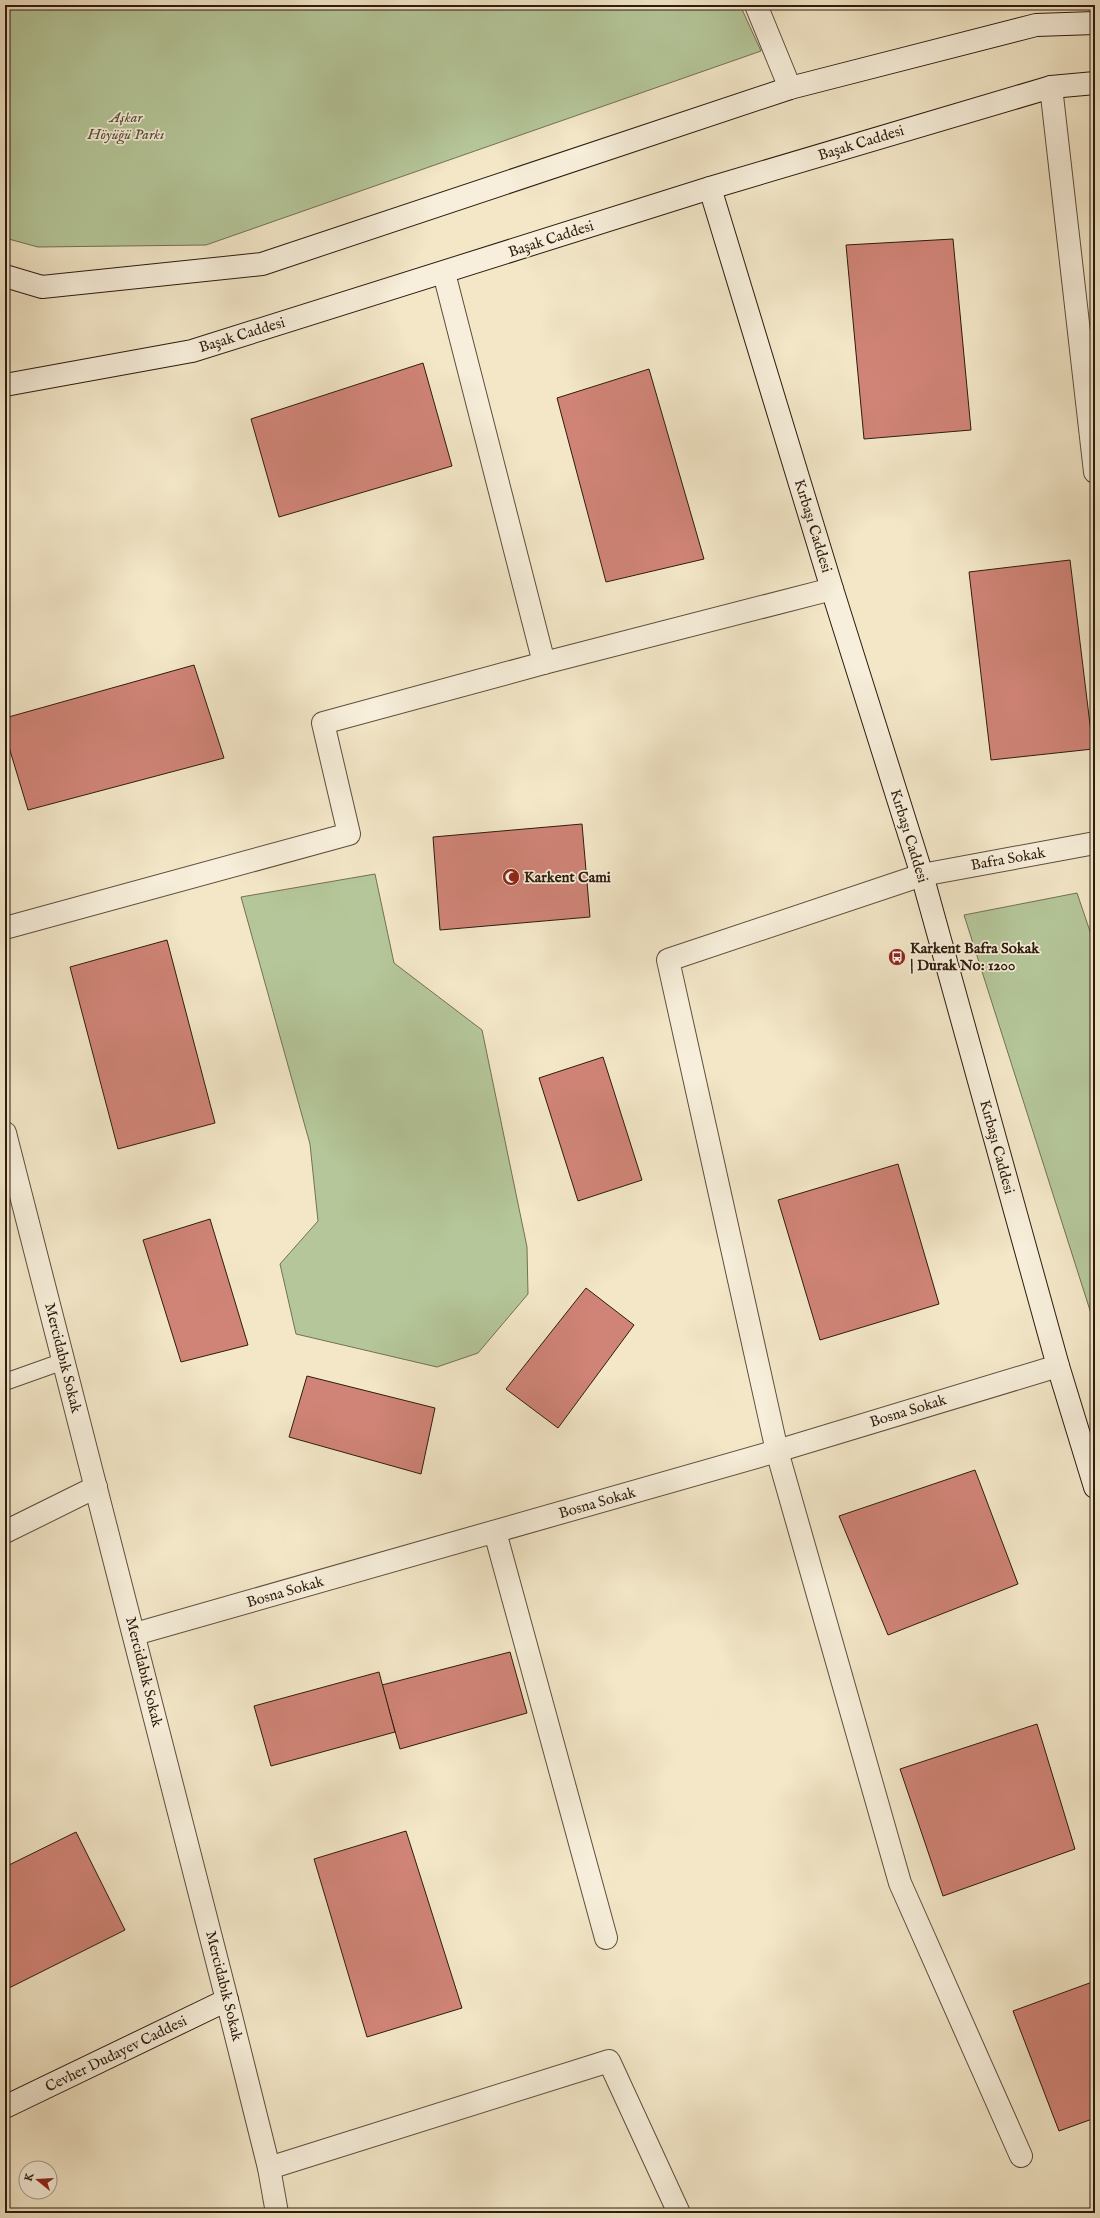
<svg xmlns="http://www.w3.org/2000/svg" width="1100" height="2218" viewBox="0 0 1100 2218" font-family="'IM FELL English',serif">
	<rect width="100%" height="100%" fill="#f3e7c8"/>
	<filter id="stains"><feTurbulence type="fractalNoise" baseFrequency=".005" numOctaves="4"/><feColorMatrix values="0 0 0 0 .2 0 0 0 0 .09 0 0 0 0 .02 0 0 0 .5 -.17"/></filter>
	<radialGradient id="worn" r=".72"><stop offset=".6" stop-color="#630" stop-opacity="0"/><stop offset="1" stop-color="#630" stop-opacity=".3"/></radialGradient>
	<!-- green -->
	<g fill="#b5c79a" stroke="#727154">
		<path d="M5 5H740L761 51 206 245 38 247 5 238Z"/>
		<path d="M375 874 394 963 482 1030 527 1247 528 1294 478 1353 437 1367 296 1334 280 1264 318 1221 310 1144 241 897Z"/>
		<path d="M1077 893 1095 946V1326L964 915Z"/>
	</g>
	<!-- building -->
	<g fill="#d08477" stroke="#2e1b0e">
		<path d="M953 239 971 430 864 439 846 245Z"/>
		<path d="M423 363 452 466 279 517 251 419Z"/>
		<path d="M649 369 704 559 606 582 557 398Z"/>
		<path d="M1070 560 1093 749 991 760 969 572Z"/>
		<path d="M194 665 224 758 28 810 5 734V718Z"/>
		<path d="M582 824 590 917 440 930 433 837Z"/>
		<path d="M167 940 215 1123 118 1149 70 967Z"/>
		<path d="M603 1057 642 1180 578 1201 539 1078Z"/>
		<path d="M898 1164 939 1304 820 1340 778 1200Z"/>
		<path d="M210 1219 248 1345 181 1362 143 1240Z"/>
		<path d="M586 1288 634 1325 558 1428 506 1389Z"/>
		<path d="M307 1376 435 1408 421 1474 289 1437Z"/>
		<path d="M975 1470 1018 1584 888 1635 839 1516Z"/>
		<path d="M510 1652 527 1713 400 1749 382 1685Z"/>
		<path d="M379 1672 395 1732 271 1766 254 1706Z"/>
		<path d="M1037 1724 1075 1849 943 1896 900 1769Z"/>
		<path d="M406 1831 462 2008 367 2037 314 1859Z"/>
		<path d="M76 1832 125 1930 5 1990V1867Z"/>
		<path d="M1095 1981V2118L1059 2131 1013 2011Z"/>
	</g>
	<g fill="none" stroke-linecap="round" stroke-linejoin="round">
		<defs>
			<path id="lane" d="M5 1382 64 1361"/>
			<g id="street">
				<path d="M756 5 790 88"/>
				<path d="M1051 87 1095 472"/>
				<path d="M444 273 544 663"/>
				<path d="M5 928 349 834 323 723 544 663 832 589"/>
				<path d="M5 1133 227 2000 269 2168 277 2213"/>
				<path d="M5 1532 96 1487"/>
				<path d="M495 1532 606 1938"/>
				<path d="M135 1634 777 1451 1058 1366"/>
				<path d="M1021 2156 900 1883 777 1451 668 960 922 875 1095 843"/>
				<path d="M269 2168 609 2061 679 2213"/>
			</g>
			<g id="secondary">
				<path d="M710 188 832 589 922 875 1058 1366 1095 1487"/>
				<path d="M5 276 42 287 262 264 790 88 1036 25 1095 23"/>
				<path d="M5 385 192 351 710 188 1051 87 1095 83"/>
				<path d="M5 2107 227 2000"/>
			</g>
		</defs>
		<!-- lane casing -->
		<use href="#lane" stroke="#5f4e3c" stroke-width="18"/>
		<!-- street casing -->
		<use href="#street" stroke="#5f4e3c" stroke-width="24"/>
		<!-- secondary casing -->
		<use href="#secondary" stroke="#2e1b0e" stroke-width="24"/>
		<!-- lane -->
		<use href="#lane" stroke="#f7efdb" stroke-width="16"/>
		<!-- street -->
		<use href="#street" stroke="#f7efdb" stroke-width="22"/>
		<!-- secondary -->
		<use href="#secondary" stroke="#f7efdb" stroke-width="22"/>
	</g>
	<!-- icons -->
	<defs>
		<symbol id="mosque-disc" viewBox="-11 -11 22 22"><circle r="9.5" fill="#8f2418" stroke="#f7efdb"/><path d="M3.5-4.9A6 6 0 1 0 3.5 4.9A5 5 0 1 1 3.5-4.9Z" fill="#fff"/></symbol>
		<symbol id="bus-disc" viewBox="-11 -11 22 22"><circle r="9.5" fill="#8f2418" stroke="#f7efdb"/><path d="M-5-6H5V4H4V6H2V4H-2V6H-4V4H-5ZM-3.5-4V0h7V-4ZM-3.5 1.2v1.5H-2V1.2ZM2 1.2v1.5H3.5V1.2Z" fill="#fff"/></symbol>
	</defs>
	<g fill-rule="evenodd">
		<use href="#mosque-disc" x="501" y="867" width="20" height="20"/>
		<use href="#bus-disc" x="887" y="947" width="20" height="20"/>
	</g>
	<g text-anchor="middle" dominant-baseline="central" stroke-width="3.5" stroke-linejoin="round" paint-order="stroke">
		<!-- park labels -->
		<g font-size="15" font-style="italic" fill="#564f38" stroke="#f7efdb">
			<text x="126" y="117">Aşkar<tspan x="126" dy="17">Höyüğü Parkı</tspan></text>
		</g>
		<!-- street labels -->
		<g font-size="15" fill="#2e1b0e" stroke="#f7efdb">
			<text transform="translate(861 143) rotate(-17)">Başak Caddesi</text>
			<text transform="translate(551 239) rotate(-18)">Başak Caddesi</text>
			<text transform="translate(242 335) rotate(-17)">Başak Caddesi</text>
			<text transform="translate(813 526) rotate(73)">Kırbaşı Caddesi</text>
			<text transform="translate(909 836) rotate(73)">Kırbaşı Caddesi</text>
			<text transform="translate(1008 859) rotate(-10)">Bafra Sokak</text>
			<text transform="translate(997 1147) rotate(75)">Kırbaşı Caddesi</text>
			<text transform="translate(63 1358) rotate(76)">Mercidabık Sokak</text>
			<text transform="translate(908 1411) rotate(-17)">Bosna Sokak</text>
			<text transform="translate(597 1503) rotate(-16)">Bosna Sokak</text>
			<text transform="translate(285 1592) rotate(-16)">Bosna Sokak</text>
			<text transform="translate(144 1672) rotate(76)">Mercidabık Sokak</text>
			<text transform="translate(224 1986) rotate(76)">Mercidabık Sokak</text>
			<text transform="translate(116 2054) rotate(-26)">Cevher Dudayev Caddesi</text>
		</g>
		<!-- poi labels -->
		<g font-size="15" font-weight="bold" fill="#2e1b0e" stroke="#f7efdb" text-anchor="start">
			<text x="524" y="877">Karkent Cami</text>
			<text x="910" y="948">Karkent Bafra Sokak<tspan x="910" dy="17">| Durak No: 1200</tspan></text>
		</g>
	</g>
	<!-- margin -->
	<rect width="1100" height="2218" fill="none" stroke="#f3e7c8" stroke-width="20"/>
	<rect x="6" y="6" width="1088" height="2206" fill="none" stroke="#2e1b0e" stroke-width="2"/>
	<rect x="10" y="10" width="1080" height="2198" fill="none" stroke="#2e1b0e"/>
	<!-- north arrow -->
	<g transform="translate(38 2180) rotate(288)"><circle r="19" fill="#f7efdb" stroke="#a79a89"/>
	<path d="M0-3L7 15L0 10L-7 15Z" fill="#8f2418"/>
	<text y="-6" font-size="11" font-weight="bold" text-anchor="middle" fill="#2e1b0e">K</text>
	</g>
	<rect width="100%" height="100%" filter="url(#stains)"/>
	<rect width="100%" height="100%" fill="url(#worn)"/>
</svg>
